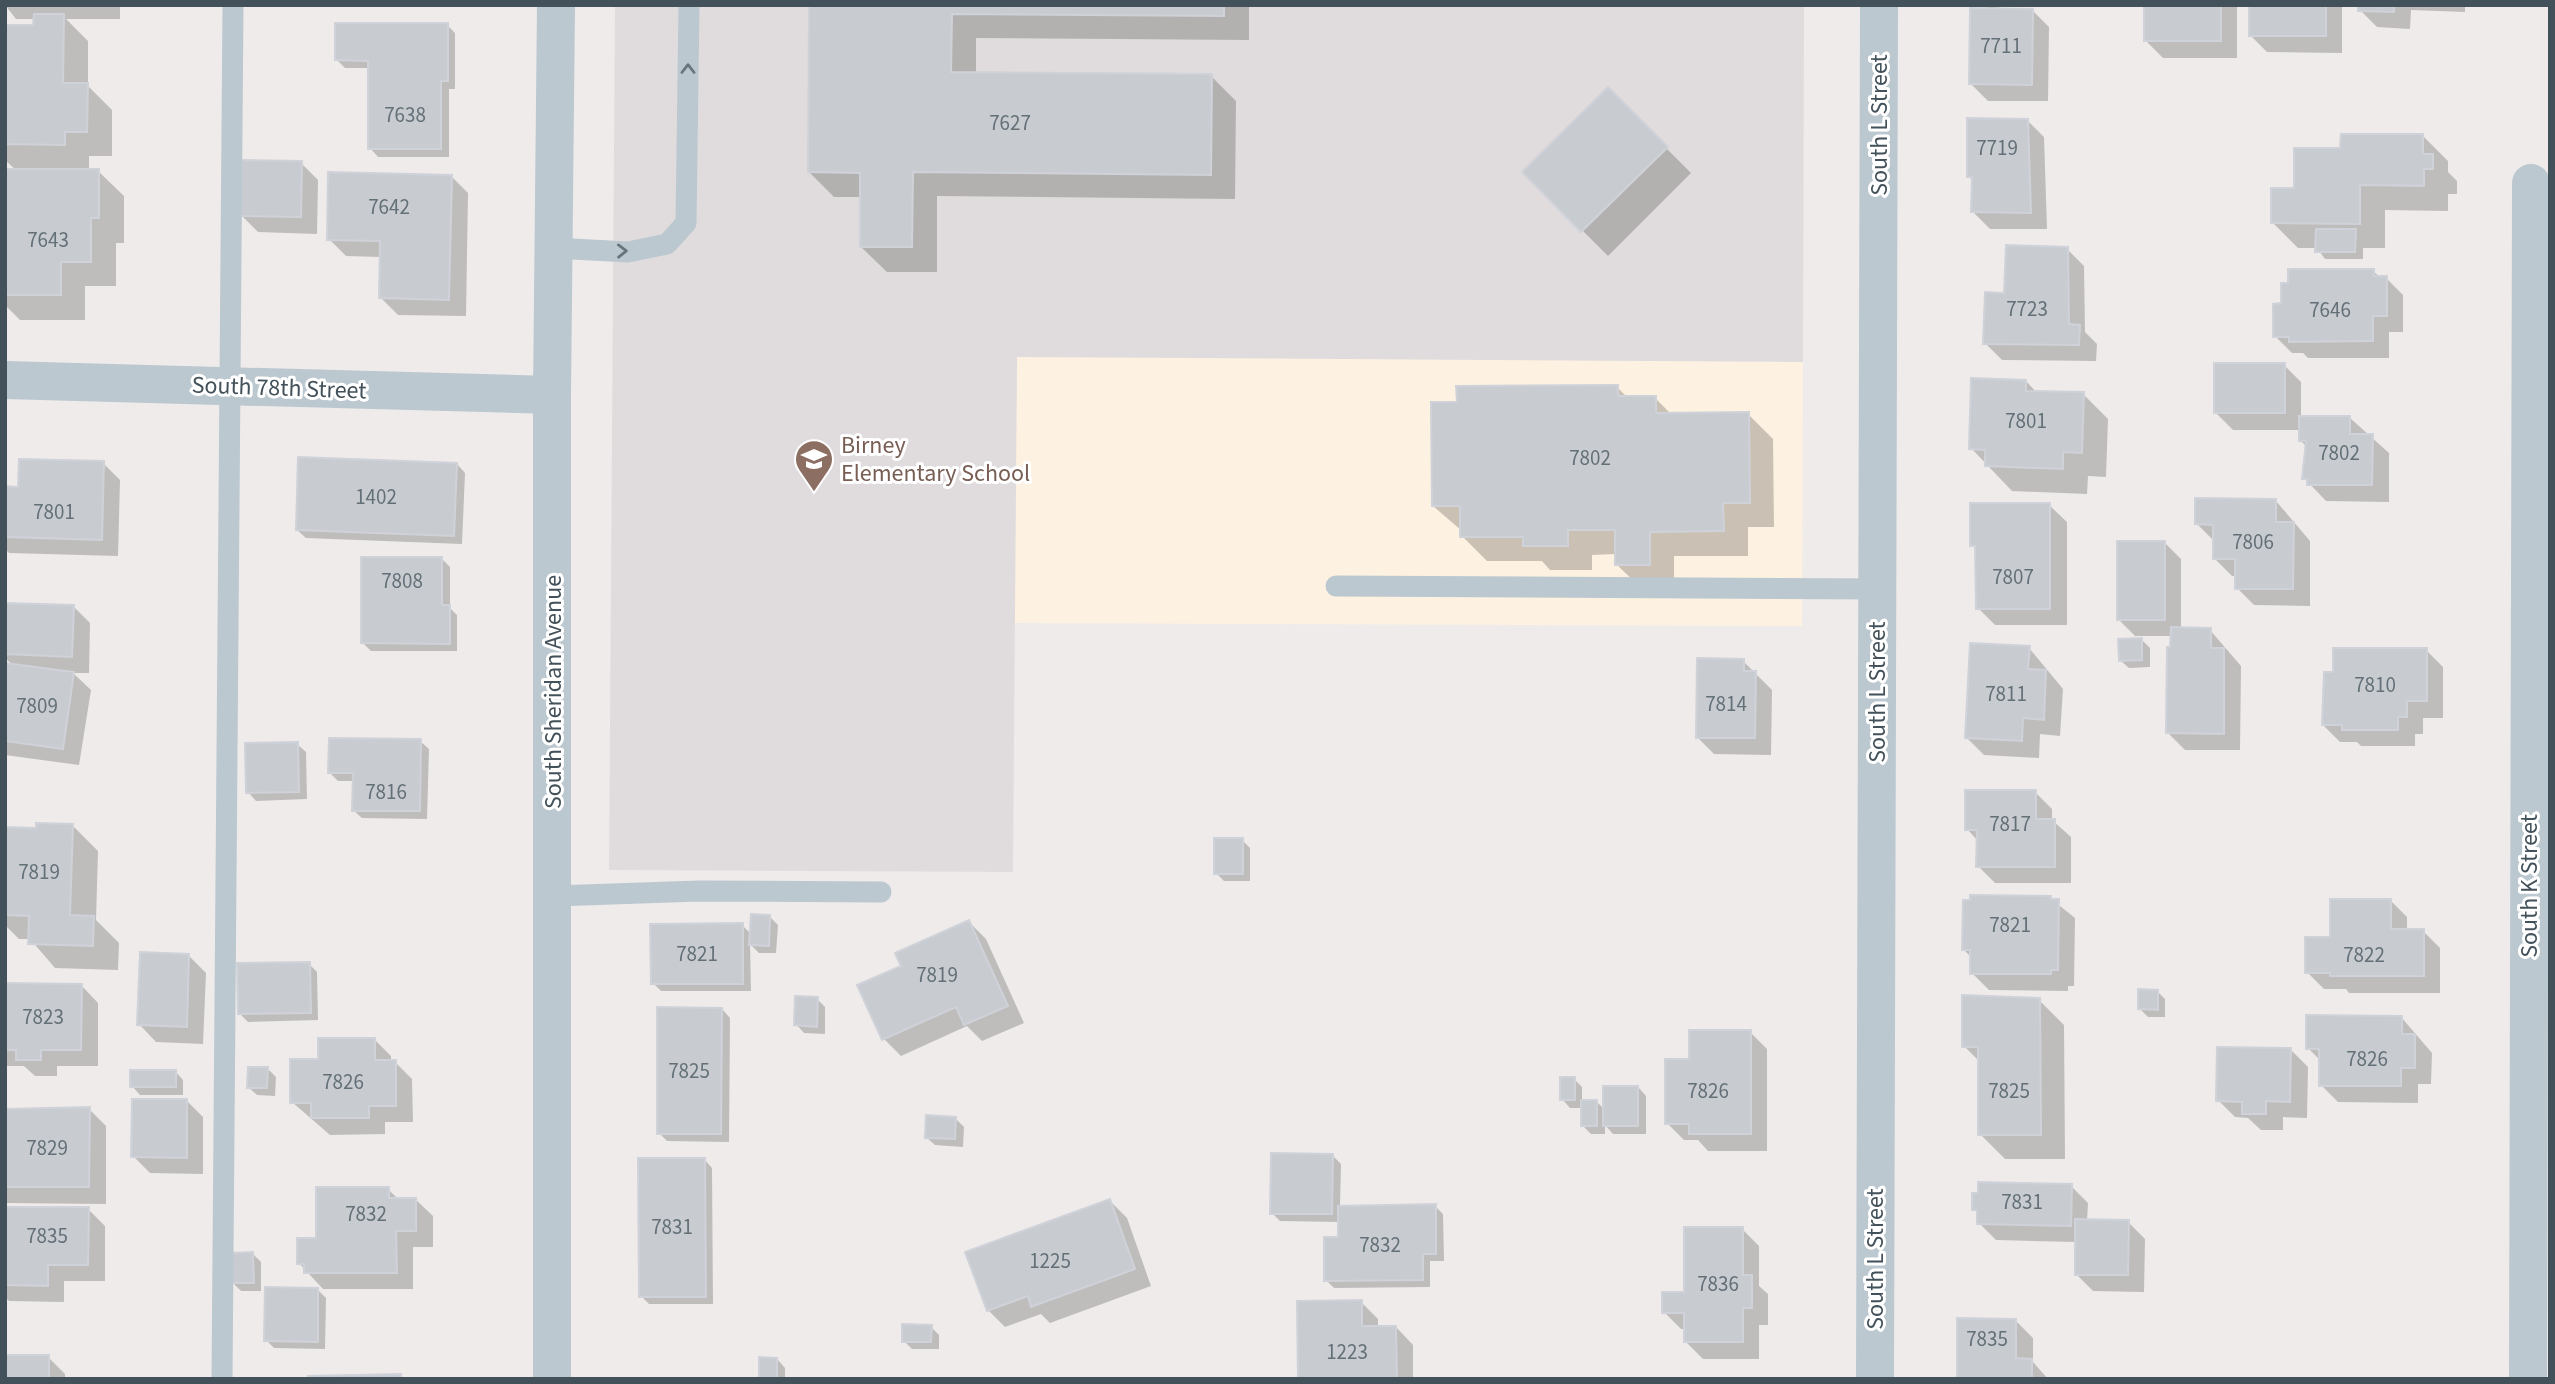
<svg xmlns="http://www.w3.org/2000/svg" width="2555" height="1384" viewBox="0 0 2555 1384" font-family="'Source Sans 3',sans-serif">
	<rect width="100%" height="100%" fill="#efebeb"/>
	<!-- commercial -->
	<path fill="#fdf2e1" d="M1017 356 1803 362 1802 626 1014 623Z"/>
	<!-- education -->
	<path fill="#e0dcdd" d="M615 5H1804L1803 362 1017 357 1013 872 609 870Z"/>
	<!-- shadow -->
	<g fill="#0003">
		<path d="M5 5H120V19H66L88 41V86L112 110V156H89V171H98L124 196V243H116V286H85V320H20L5 305V171H17L5 160V26H35V19H16Z"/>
		<path d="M383 5H456V7Z"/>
		<path d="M811 5H1249V40L976 38V74L1211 76 1236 101 1235 199 937 196V272H887L861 247 862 197H834L809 172Z"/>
		<path d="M1985 5H2009V6L1988 9Z"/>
		<path d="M2146 5H2237V58H2163L2146 41Z"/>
		<path d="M2251 5H2342V53L2267 52 2250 35Z"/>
		<path d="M2360 5H2465V12L2411 10 2410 29 2377 27 2360 10Z"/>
		<path d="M2032 10 2049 27 2048 101H1988L1971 84Z"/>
		<path d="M447 25 455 33V89H449V157H378L370 148V68H345L337 60Z"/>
		<path d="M1608 90 1691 173 1608 256 1524 172Z"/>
		<path d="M2027 120 2044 137 2047 229H1990L1973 212 1974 182 1969 177Z"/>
		<path d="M2423 136 2448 161V172L2457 181V194H2448V211L2385 210V248H2363V259H2325L2317 248H2298L2273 223 2296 189 2342 149Z"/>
		<path d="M301 163 318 180 317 234 258 232 241 215Z"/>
		<path d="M451 176 468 193 466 316 398 315 381 298V257L346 256 329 239Z"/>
		<path d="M2067 249 2084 266 2085 332 2097 344 2096 361 2002 360 1985 343 2006 295Z"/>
		<path d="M2373 271 2381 278H2386L2403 295V332H2389V358H2308L2303 353H2292L2275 336Z"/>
		<path d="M2284 365 2301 382V418H2350L2389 453V502L2326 501 2304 478 2307 447 2300 440V430H2233L2216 413Z"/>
		<path d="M2026 381 2037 393 2083 394 2108 419 2106 477 2088 476 2087 494 2012 491 1971 448Z"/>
		<path d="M1617 387 1628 398H1655L1672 415 1748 414 1773 439 1774 527H1748V556H1674V589H1642L1616 564V554L1592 555V570H1550L1542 561H1487L1462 536V531L1433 506 1459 404Z"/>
		<path d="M103 463 120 480 118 556 9 553 5 549V488L20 489Z"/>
		<path d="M457 464 465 473 462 544 306 538 297 530Z"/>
		<path d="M2276 501 2310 541V606L2254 605 2237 588V576H2232L2215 559 2213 540 2196 523Z"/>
		<path d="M2049 505 2067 522V625H1995L1978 608 1977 550 1972 545Z"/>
		<path d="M2164 542 2181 559V629L2210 630 2241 666 2240 750H2185L2168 733 2172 636H2135L2118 619Z"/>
		<path d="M442 559 450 567V608L457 615V651H371L362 642Z"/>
		<path d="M5 604 73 606 90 623 89 673H73L91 690 79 765 5 755V665L14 666 5 658Z"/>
		<path d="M2142 640 2150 648V667L2129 668 2120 660Z"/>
		<path d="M2029 648 2063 689 2060 736 2040 734 2039 758 1984 755 1967 738Z"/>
		<path d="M2426 650 2443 667V718H2423V734H2415V746H2361L2357 742H2340L2323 725Z"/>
		<path d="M1743 661 1772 690 1771 755 1714 754 1697 737Z"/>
		<path d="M420 741 429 749 427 819 362 818 353 810 354 781H338L330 773Z"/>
		<path d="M297 744 306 752 307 799 256 801 248 792Z"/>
		<path d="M2035 792 2052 809V820L2071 837V883H1995L1978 866V841L1967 829Z"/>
		<path d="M73 826 98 851 96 920 119 943 118 970 55 968 30 939H19L5 925V829Z"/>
		<path d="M1242 840 1250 848V881H1224L1216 873Z"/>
		<path d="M2050 898 2075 918 2074 986H2068V991L1989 990 1972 973V958L1964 950Z"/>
		<path d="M2390 900 2407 917V931H2423L2440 948V993H2349L2346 989H2324L2307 972 2332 939Z"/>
		<path d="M770 917 778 925 776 953H759L750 944 751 991H661L653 983 742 925 751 934Z"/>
		<path d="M969 922 986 939 1024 1023 982 1041 967 1026 901 1056 884 1039 860 986 903 966Z"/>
		<path d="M189 956 206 973 203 1044 156 1042 139 1024Z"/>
		<path d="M309 964 317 972 318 1020 248 1022 240 1014Z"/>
		<path d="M5 985H81L98 1003V1066H57V1076H35L24 1066H5Z"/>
		<path d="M2157 991 2165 999V1017H2148L2139 1008Z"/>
		<path d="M817 999 825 1007V1034L804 1033 796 1024Z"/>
		<path d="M2039 1000 2064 1025 2065 1159H2005L1980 1134V1062L1964 1046Z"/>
		<path d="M722 1009 730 1018 729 1142 667 1141 659 1133Z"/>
		<path d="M2401 1017 2432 1053 2431 1084H2418V1103L2338 1102 2321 1085V1061L2308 1048Z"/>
		<path d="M1750 1032 1767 1049V1151H1708L1698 1140H1684L1667 1123 1690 1060Z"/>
		<path d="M374 1039 391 1056V1062H395L412 1079 413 1122H385V1134L330 1135 292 1102 320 1061Z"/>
		<path d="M2291 1050 2308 1067 2307 1118 2283 1117V1130H2261L2248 1118 2235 1117 2218 1100Z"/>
		<path d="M268 1069 276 1077 275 1096 257 1095 248 1087Z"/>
		<path d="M175 1071 183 1080V1095H140L132 1086Z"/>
		<path d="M1574 1079 1582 1087V1102H1597L1605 1110 1638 1087 1646 1096V1134H1613L1605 1125V1134H1591L1583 1126V1108H1570L1562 1099Z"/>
		<path d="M186 1100 203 1117V1174L150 1173 133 1156Z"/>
		<path d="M89 1109 106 1126V1204L5 1203V1110Z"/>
		<path d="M956 1119 964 1127 963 1147 935 1145 926 1137Z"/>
		<path d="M1333 1156 1341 1164 1340 1207 1435 1206 1443 1214 1444 1261H1430V1287L1334 1288 1326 1280 1340 1239V1222L1280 1221 1272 1213Z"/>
		<path d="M704 1159 712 1168 713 1304H649L641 1296Z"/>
		<path d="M2071 1186 2088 1203 2087 1221 2128 1222 2145 1239 2144 1292 2093 1291 2076 1274 2077 1242 1996 1240 1979 1223V1215L1974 1209Z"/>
		<path d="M388 1189 398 1199H415L433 1216V1247H413V1289H323L299 1263 318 1240Z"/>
		<path d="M1110 1201 1127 1218 1151 1286 1050 1323 1041 1314 1005 1327 988 1310Z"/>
		<path d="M5 1209H88L105 1226V1281H64V1302L9 1301 5 1297Z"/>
		<path d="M1742 1229 1759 1246V1286L1768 1294V1325H1759V1359H1703L1686 1342V1329H1681L1664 1312 1686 1294Z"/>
		<path d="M253 1254 261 1262V1291H241L233 1283Z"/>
		<path d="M318 1290 326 1298 325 1349 274 1348 266 1340Z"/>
		<path d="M1361 1302 1378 1319V1327H1396L1413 1345V1379H1299Z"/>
		<path d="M2016 1321 2033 1338V1362L2048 1379H1958Z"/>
		<path d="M931 1327 939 1335V1349H912L904 1341Z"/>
		<path d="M48 1357 65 1374V1379H5Z"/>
		<path d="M777 1359 785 1368V1379H760Z"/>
	</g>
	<!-- building -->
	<g fill="#c8ccd1" stroke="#cfd2d8" stroke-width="2">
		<path d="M809 5H1224V16L952 14 951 72 1212 74 1211 175 913 172 912 247H860V173L808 172Z"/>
		<rect x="2144" y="5" width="77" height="36"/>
		<rect x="2249" y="5" width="77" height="31"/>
		<path d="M2358 5H2394V12L2358 11Z"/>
		<path d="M1970 8 2033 9 2032 85 1969 84Z"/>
		<path d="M34 14H64L63 83H88L87 132H65V145L5 144V148V25H33Z"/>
		<path d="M335 23H448V81H441V149H368V61L335 60Z"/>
		<path d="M1608 87 1668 147 1581 232 1522 172Z"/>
		<path d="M1967 118 2028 119 2031 213 1971 212 1972 177H1967Z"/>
		<path d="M2341 134H2423V154H2433V169H2424V186L2360 185V224L2271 223V188H2294V148H2340Z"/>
		<path d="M241 160 302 161 301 217 240 216Z"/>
		<path d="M5 169H99V218H91V262H61V295H5Z"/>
		<path d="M328 172 452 175 449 300 379 298 380 241 327 240Z"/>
		<path d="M2316 229H2356L2355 252H2315Z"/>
		<path d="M2006 245 2068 247 2069 324 2080 325 2079 345 1983 344 1985 292 2004 293Z"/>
		<path d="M2288 269H2374V276H2387V316H2373V341L2289 342V337H2273V304L2281 303V283H2288Z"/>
		<rect x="2214" y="363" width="71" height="50"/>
		<path d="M1971 378 2026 380V391L2084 392 2082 453 2063 452V469L1985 466V450L1969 449Z"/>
		<path d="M1618 385V396H1656V413L1749 412 1750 503H1723L1724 531 1650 532V565H1615V530H1568V546H1523V537H1460V506H1432L1431 402H1457L1456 386Z"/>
		<path d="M2299 416H2350V434H2373L2372 485H2307V479H2302L2306 441H2299Z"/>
		<path d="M298 457 457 463 454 536 296 530Z"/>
		<path d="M19 459 104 461 102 540 5 537V486L18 487Z"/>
		<path d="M2195 498 2276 499V522H2294L2293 589H2235V559H2213V525L2195 524Z"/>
		<path d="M1970 503H2050V609H1976L1975 546H1970Z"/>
		<rect x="2117" y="541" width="48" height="79"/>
		<path d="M361 557H442V605H450V644L361 643Z"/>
		<path d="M5 603 74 605 72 657 5 654Z"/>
		<path d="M2171 627 2211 628V648H2224V734L2166 733 2167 647H2170Z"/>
		<path d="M2142 638V660L2119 661 2118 639Z"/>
		<path d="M1970 643 2030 646 2028 669 2046 670 2044 720 2023 718 2022 741 1965 738Z"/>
		<path d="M2333 648H2427V701H2407V717H2398V730H2342V725H2322L2324 672H2333Z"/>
		<path d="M1697 658 1744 659V671H1756L1755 738H1696Z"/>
		<path d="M5 663 74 672 63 749 5 741Z"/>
		<path d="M329 738 421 739 420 811H352L353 773H328Z"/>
		<path d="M298 742 299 792 246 793 245 743Z"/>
		<path d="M1965 790H2036V819H2055V867H1976L1977 830H1965Z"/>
		<path d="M36 823 73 824 70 915 94 916 93 946 28 944 29 916 5 915V827L36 828Z"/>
		<rect x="1214" y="838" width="29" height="36"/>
		<path d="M1970 895 2051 896V899H2059L2058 970H2051V974H1970V950H1962L1963 900H1970Z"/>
		<path d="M2330 899H2391V929H2424V976H2330V973H2305V937H2330Z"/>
		<path d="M751 914 770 915 769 946 749 945Z"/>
		<path d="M969 920 1008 1006 964 1025 956 1007 882 1040 857 985 901 966 895 953Z"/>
		<path d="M743 923V984H651L650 924Z"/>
		<path d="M140 952 189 954 187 1027 137 1025Z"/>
		<path d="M310 962 311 1013 238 1014 237 963Z"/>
		<path d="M5 983 82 984 81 1050H41V1060H16V1050H5Z"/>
		<path d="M2138 989 2158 990V1010L2138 1009Z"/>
		<path d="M1962 995 2040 998 2041 1135H1978V1047H1962Z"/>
		<path d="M795 996 818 997 817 1027 794 1025Z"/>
		<path d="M657 1007 722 1008 721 1134H657Z"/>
		<path d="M2306 1015 2402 1016V1034H2415V1068H2401V1086H2319V1049H2306Z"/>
		<path d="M1689 1030H1751V1134H1689V1124H1665V1059H1689Z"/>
		<path d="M318 1038H375V1060H396V1106H369V1118H311V1103H290V1059H318Z"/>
		<path d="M2217 1047 2291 1048 2290 1102 2266 1101V1114H2242V1102L2216 1101Z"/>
		<path d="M248 1067H268L267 1088H247Z"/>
		<rect x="130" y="1070" width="46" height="17"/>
		<rect x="1560" y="1077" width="15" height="23"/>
		<rect x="1603" y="1086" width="35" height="40"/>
		<path d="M132 1099H187V1158L131 1157Z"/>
		<rect x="1581" y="1100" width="16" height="26"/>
		<path d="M90 1107 89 1187H5V1109Z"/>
		<path d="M926 1115 956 1117 955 1139 925 1138Z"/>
		<path d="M1271 1153 1333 1154 1332 1214H1270Z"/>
		<path d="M638 1158H705L706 1297H639Z"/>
		<path d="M1978 1182 2072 1184 2071 1226 1977 1224V1210H1972V1193H1978Z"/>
		<path d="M316 1187H389V1198H416V1231H396L397 1273H304V1264H297V1238H316Z"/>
		<path d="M1110 1199 1135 1269 1031 1307 1028 1296 987 1311 965 1252Z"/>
		<path d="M1436 1204V1254H1423V1280L1324 1281V1237H1338V1206Z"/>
		<path d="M5 1207H89L88 1265H48V1286L5 1285Z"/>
		<path d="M2075 1219 2129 1220 2128 1275H2075Z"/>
		<path d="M1684 1227H1743V1275H1752V1308H1743V1342H1684V1313H1662V1292H1684Z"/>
		<path d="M253 1252 254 1283H231V1253Z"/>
		<path d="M265 1287 318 1288V1342L264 1341Z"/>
		<path d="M1362 1300V1326H1396L1397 1379H1298L1297 1301Z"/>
		<path d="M1957 1318 2016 1319V1358L2032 1359V1379H1957Z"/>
		<path d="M902 1324 932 1325 931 1342H902Z"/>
		<rect x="5" y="1355" width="44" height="24"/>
		<path d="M759 1357 777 1358V1379H759Z"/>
		<path d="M401 1374V1379H308V1376Z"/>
	</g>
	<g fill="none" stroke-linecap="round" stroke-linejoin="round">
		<!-- service -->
		<g stroke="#bbc8cf" stroke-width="21">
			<path d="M554 248 628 252 667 244 686 223 689 5"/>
			<path d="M1336 586 1878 589"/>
			<path d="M554 896 699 891 881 892"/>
			<path d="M222 1379 233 5"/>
		</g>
		<!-- minor -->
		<g stroke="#bbc8cf" stroke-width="38">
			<path d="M5 380 552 395"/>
			<path d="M1875 1379 1879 5"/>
			<path d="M2528 1379 2531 183"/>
		</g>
		<!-- tertiary -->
		<path stroke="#bbc8cf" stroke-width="38" d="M552 1379V395L556 5"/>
	</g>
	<!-- one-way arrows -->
	<defs><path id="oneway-chevron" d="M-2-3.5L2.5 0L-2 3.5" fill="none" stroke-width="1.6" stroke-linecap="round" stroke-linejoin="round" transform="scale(1.75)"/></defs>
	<g stroke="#67757d">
		<use href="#oneway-chevron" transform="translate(688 69) rotate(-90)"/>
		<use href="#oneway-chevron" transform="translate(622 251) rotate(-1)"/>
	</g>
	<!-- icons -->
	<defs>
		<symbol id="school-pin" viewBox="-11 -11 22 30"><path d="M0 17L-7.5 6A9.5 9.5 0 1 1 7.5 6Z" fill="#8d6e63" stroke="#fff"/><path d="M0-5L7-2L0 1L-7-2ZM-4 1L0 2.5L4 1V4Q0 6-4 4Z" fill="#fff"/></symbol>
	</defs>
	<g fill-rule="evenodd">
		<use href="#school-pin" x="792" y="437" width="44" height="60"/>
	</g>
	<g text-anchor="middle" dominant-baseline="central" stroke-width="6" stroke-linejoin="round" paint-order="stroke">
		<!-- number labels -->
		<g font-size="21" fill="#647078">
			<text x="2001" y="46">7711</text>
			<text x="405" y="115">7638</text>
			<text x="1010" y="123">7627</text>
			<text x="1997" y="148">7719</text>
			<text x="389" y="207">7642</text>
			<text x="48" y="240">7643</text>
			<text x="2027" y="309">7723</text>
			<text x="2330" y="310">7646</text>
			<text x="2026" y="421">7801</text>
			<text x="2339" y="453">7802</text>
			<text x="1590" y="458">7802</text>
			<text x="376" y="497">1402</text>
			<text x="54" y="512">7801</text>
			<text x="2253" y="542">7806</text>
			<text x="2013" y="577">7807</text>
			<text x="402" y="581">7808</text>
			<text x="2375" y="685">7810</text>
			<text x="2006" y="694">7811</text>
			<text x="1726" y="704">7814</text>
			<text x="37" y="706">7809</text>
			<text x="386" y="792">7816</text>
			<text x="2010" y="824">7817</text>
			<text x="39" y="872">7819</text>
			<text x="2010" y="925">7821</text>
			<text x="697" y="954">7821</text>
			<text x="2364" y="955">7822</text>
			<text x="937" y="975">7819</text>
			<text x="43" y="1017">7823</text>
			<text x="2367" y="1059">7826</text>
			<text x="689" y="1071">7825</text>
			<text x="343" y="1082">7826</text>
			<text x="1708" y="1091">7826</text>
			<text x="2009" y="1091">7825</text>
			<text x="47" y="1148">7829</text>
			<text x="2022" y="1202">7831</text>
			<text x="366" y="1214">7832</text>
			<text x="672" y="1227">7831</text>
			<text x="47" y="1236">7835</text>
			<text x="1380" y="1245">7832</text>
			<text x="1050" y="1261">1225</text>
			<text x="1718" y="1284">7836</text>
			<text x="1987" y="1339">7835</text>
			<text x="1347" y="1352">1223</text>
		</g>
		<!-- street labels -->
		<g font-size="24" fill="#43515a" stroke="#fff">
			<text transform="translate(1879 125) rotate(-90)">South L Street</text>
			<text transform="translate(279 388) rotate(2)">South 78th Street</text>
			<text transform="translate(553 692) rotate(-90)">South Sheridan Avenue</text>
			<text transform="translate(1877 692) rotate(-90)">South L Street</text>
			<text transform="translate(2529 886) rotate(-90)">South K Street</text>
			<text transform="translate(1875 1259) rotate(-90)">South L Street</text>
		</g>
		<!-- education labels -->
		<g font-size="24" fill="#785e54" stroke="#fff" text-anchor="start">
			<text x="841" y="445">Birney<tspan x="841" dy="28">Elementary School</tspan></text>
		</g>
	</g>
	<!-- border -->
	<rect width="2555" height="1384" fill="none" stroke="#43515a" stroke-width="14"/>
</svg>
